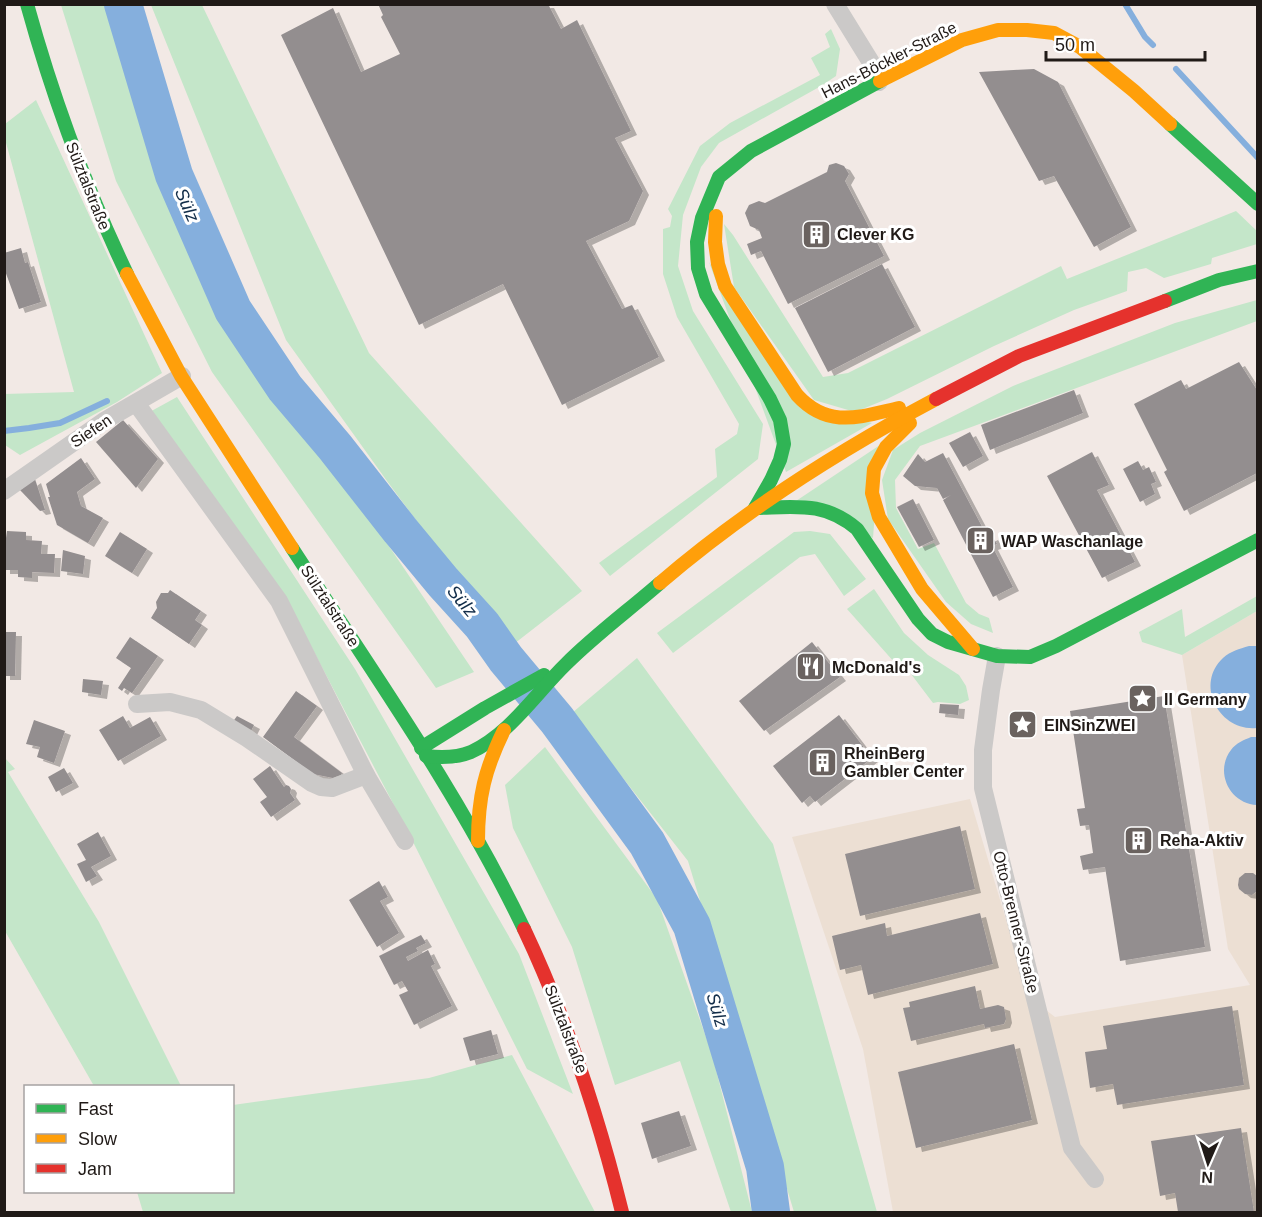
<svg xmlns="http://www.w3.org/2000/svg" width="1262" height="1217" viewBox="0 0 1262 1217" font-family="Arial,sans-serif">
	<defs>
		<filter id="shadow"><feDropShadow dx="6" dy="4" stdDeviation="0" flood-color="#0004"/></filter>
	</defs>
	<rect width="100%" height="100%" fill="#f2e9e5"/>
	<!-- industrial -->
	<path fill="#ecdfd3" d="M1257 611V1212H893L863 1049 792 837 970 799 1029 997 1055 1017 1250 985 1228 949 1182 655Z"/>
	<!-- green -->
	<g fill="#c4e6c9">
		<path d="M61 5H115L181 199 295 407 474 672 436 688 212 372 116 181Z"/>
		<path d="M151 5H202L369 353 582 591 510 647 387 481 286 340Z"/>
		<path d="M831 29 840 49 836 76 821 86 719 143 701 167 683 215 678 266 693 311 763 424 758 459 610 576 599 563 717 477 715 449 737 434 739 424 677 317 663 274V229L670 227 672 216 668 209 700 146 730 123 820 75 811 58 830 47 825 34Z"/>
		<path d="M36 100 162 373 117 402 20 455 5 445 4 394 74 392 5 139V124Z"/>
		<path d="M1236 211 1258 232 1257 244 1212 258 1211 264 1164 278 1146 268 1128 272 1127 291 1074 310 994 346 887 399 855 412 814 400 734 287 724 224 733 235 823 377 848 373 1061 266 1067 279Z"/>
		<path d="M709 262 791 397 872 423 786 472Z"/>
		<path d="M1257 300V321L920 446 895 480 896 508 918 549 934 543 966 603 979 614 989 618 993 633 971 624 946 602 888 519 882 480 893 450 920 433 1013 386 1175 323Z"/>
		<path d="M177 397 355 669 519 954 573 1094 527 1069 409 834 289 604 146 414Z"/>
		<path d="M880 445 873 538 796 501Z"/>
		<path d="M810 531 830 534 866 579 844 596 815 554 800 557 673 653 657 633 794 532Z"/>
		<path d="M874 589 904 633 928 655 959 675 966 686 969 700 960 704 938 702 933 703 908 670 903 672 847 609Z"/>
		<path d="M1257 596V611L1182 655 1142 642 1139 632 1182 609 1185 637Z"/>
		<path d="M637 658 773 844 877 1212H794L688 861 572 713Z"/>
		<path d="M545 747 657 899 712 1054 752 1212H731L680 1061 615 1085 572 947 513 828 505 785Z"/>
		<path d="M5 758 15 769 8 772 99 922 181 1086H94L5 931Z"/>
		<path d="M512 1055 595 1212H143L137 1192H232L233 1105 429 1078Z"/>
	</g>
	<!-- water -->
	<g fill="#85afdd">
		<path d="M1249 646H1258L1257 728C1220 732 1194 685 1223 658 1231 651 1239 649 1249 646Z"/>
		<path d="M1251 737H1257V805C1230 804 1214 772 1231 750 1236 743 1244 740 1251 737Z"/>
	</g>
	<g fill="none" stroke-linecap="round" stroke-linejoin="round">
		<!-- stream -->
		<g stroke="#85afdd" stroke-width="6">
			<path d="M1125 4 1145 37 1153 45"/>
			<path d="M1176 69 1258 158"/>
			<path d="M4 431 29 428 60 423 107 401"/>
		</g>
		<!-- river -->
		<path stroke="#85afdd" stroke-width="38" d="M123 4 174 175 233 310 285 388 335 447 400 530 443 582 482 625 506 659 557 720 647 843 692 926 765 1167 771 1212"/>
	</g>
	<!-- building -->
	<g fill="#938e8f" filter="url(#shadow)">
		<path d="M378 4H548L561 29 577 20 631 131 615 138 643 191 629 221 586 241 622 309 632 305 659 357 562 405 503 284 419 325 281 35 333 8 361 72 400 54 381 17 383 15Z"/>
		<path d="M1034 69 1058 82 1131 227 1094 247 1054 176 1039 181 979 72Z"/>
		<path d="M836 163 844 166 849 174 845 181 884 256 788 304 761 251 751 255 747 244 762 238 759 230 750 226 745 213 749 205 759 201 765 203 827 172 829 165Z"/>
		<path d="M21 248 25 263 28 262 41 302 19 309 4 268V253Z"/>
		<path d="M882 264 915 327 828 372 795 308Z"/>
		<path d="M1239 362 1257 390V473L1184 511 1164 472 1167 470 1134 404 1181 380 1186 389Z"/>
		<path d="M1074 390 1083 413 990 450 981 425Z"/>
		<path d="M123 420 158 459 136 488 96 442Z"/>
		<path d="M970 432 983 456 963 467 949 443Z"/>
		<path d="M1092 452 1109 485 1097 490 1135 562 1102 578 1047 476Z"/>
		<path d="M943 453 988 538 992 536 997 544 992 546 1013 587 993 597 943 500 951 495 943 499 937 488 915 486 903 476 918 454 925 462Z"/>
		<path d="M81 458 95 479 77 492 81 506 103 518 88 543 57 525 48 497H50L46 484Z"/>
		<path d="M1138 461 1143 470 1149 467 1156 482 1151 484 1155 494 1140 502 1123 469Z"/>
		<path d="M35 479 45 510 40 511 20 490Z"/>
		<path d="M913 499 934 540 919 547 897 507Z"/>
		<path d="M7 531 26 532V540L42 541 41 554H55L54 573 32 572V578L18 577V570H4V538H6Z"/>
		<path d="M120 532 147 549 132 573 105 556Z"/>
		<path d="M63 550 85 556 83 574 61 571Z"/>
		<path d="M170 590 201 611 195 620 202 625 189 644 151 618 157 608 156 602 161 593H168Z"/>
		<path d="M4 632H16L15 676H4Z"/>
		<path d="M130 637 158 656 132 693 124 688 122 691 118 688 131 668 116 658Z"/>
		<path d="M812 642 840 677 764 731 739 701Z"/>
		<path d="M83 679 103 681 101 695 82 692Z"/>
		<path d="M296 691 317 706 294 737 342 773 341 775 333 778 313 774 263 737Z"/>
		<path d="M1164 696 1205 947 1120 961 1105 867 1083 870 1080 856 1093 853 1089 825 1080 826 1077 809 1085 808 1070 711Z"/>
		<path d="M940 704 959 705 958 715 939 713Z"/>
		<path d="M839 715 872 758 815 802 810 796 802 803 773 766Z"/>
		<path d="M123 716 130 728 150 717 161 736 118 761 99 730Z"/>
		<path d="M237 716 254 725 249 735 232 723Z"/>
		<path d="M34 720 65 731 54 763 37 757 40 747 26 744Z"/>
		<path d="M270 766 284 787 286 785 289 786 291 789 290 793 295 800 271 817 260 802 267 797 253 779Z"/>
		<path d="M64 768 73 783 56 792 48 777Z"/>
		<path d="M960 826 975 889 860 916 845 854Z"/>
		<path d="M98 832 111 856 91 867 97 876 86 882 77 864 86 860 77 844Z"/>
		<path d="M1245 873H1253L1257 876V891L1252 895 1245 894 1239 889 1238 885 1239 878Z"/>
		<path d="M379 881 388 897 380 901 399 933 377 947 349 900Z"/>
		<path d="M980 913 993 964 868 995 861 965 840 970 832 936 885 923 887 936Z"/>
		<path d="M421 935 426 943 416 948 418 951 406 957 408 961 428 950 435 964 431 966 452 1006 414 1025 399 995 408 991 402 981 394 985 379 956Z"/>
		<path d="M975 986 980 1009 998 1005 1004 1007 1006 1019 1004 1024 985 1028 984 1024 911 1041 903 1008 910 1007 909 1002Z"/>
		<path d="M1232 1006 1244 1085 1117 1105 1113 1084 1090 1088 1085 1052 1107 1049 1103 1026Z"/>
		<path d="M491 1030 498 1054 470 1061 463 1038Z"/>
		<path d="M1014 1044 1032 1120 916 1148 898 1072Z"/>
		<path d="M679 1111 691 1146 652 1159 641 1123Z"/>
		<path d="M1241 1128 1254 1212H1178L1175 1193 1160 1196 1151 1141Z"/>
	</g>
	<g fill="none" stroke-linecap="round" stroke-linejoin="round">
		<!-- street -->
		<g stroke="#cbc9c8" stroke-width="18">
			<path d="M835 4 872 64 879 82"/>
			<path d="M136 403 279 601 366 775 405 841"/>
			<path d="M4 491 104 421 182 376"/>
			<path d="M997 656 991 690 983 750V788L1072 1148 1095 1179"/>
			<path d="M137 704 170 702 201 710 247 738 312 783 321 787 332 788 366 775"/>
		</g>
		<!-- fast -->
		<g stroke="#30b455" stroke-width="14">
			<path d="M27 4C53 98 85 186 127 274"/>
			<path d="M1170 124 1258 204"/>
			<path d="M1165 301 1219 280 1258 271"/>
			<path d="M755 508 771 480 780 460 784 444 780 420 770 399 706 294 698 268 697 242 702 218 719 177 751 151 880 81"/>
			<path d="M755 508C796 507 824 501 857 529L918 619 932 634 948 642 997 656 1030 657 1056 646 1258 540"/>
			<path d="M292 548C373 673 460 795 524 929"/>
			<path d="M421 748 485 708 544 675"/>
			<path d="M426 756C442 758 456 758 471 752 510 734 536 693 566 664 595 635 629 610 660 583"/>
		</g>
		<!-- slow -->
		<g stroke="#ff9f0a" stroke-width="14">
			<path d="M880 81 962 40 998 30H1027L1054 33 1080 47 1134 91 1170 124"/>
			<path d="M716 216 715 242 718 264 725 286 797 395C828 429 859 417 899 408"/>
			<path d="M127 274 181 376 292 548"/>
			<path d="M910 423 886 447 874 469 872 493 879 517 922 589 973 649"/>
			<path d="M660 583C745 510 838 451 936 399"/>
			<path d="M478 841C478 797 485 769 504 730"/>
		</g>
		<!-- jam -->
		<g stroke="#e5322d" stroke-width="14">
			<path d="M936 399 1019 356 1165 301"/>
			<path d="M524 929C567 1020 598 1115 622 1212"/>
		</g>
	</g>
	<!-- icons -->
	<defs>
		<symbol id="building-square" viewBox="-11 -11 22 22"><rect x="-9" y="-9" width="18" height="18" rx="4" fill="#6a625f" stroke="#fff"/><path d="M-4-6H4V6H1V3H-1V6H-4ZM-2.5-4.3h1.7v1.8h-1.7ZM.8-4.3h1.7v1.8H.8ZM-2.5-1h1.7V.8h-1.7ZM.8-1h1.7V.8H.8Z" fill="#fff"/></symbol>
		<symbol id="restaurant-square" viewBox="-11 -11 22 22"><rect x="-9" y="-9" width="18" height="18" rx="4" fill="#6a625f" stroke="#fff"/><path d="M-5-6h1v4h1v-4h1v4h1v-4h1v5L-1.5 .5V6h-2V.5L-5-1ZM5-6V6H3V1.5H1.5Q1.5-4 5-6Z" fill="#fff"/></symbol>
		<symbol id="sight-square" viewBox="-11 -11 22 22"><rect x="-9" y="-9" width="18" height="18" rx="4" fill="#6a625f" stroke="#fff"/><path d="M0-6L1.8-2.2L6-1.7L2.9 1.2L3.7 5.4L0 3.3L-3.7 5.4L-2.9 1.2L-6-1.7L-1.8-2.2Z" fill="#fff"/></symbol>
	</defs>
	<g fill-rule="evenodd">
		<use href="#building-square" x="800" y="218" width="33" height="33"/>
		<use href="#building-square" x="964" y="524" width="33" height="33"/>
		<use href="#restaurant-square" x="794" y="650" width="33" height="33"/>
		<use href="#sight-square" x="1126" y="682" width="33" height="33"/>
		<use href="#sight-square" x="1006" y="708" width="33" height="33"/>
		<use href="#building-square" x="806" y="746" width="33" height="33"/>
		<use href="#building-square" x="1122" y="824" width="33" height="33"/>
	</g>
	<g text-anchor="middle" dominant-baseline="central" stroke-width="6" stroke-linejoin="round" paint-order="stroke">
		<!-- street labels -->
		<g font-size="16" fill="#201a17" stroke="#fff">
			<text transform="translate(889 60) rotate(-27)">Hans-Böckler-Straße</text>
			<text transform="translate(88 186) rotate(68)">Sülztalstraße</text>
			<text transform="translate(91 431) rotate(-34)">Siefen</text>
			<text transform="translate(330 606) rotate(57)">Sülztalstraße</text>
			<text transform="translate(1016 922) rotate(76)">Otto-Brenner-Straße</text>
			<text transform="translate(566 1029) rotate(69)">Sülztalstraße</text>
		</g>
		<!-- poi labels -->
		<g font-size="16" font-weight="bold" fill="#201a17" stroke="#fff" text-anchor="start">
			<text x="837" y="234">Clever KG</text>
			<text x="1001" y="541">WAP Waschanlage</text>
			<text x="832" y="667">McDonald's</text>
			<text x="1164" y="699">II Germany</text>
			<text x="1044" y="725">EINSinZWEI</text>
			<text x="844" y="753">RheinBerg<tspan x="844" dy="18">Gambler Center</tspan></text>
			<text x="1160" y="840">Reha-Aktiv</text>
		</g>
		<!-- water labels -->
		<g font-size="18" font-style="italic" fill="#122d49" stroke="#fff">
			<text transform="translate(187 205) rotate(66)">Sülz</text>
			<text transform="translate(462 601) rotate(50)">Sülz</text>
			<text transform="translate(717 1010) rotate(73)">Sülz</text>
		</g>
	</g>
	<!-- border -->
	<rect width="1262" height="1217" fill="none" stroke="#201a17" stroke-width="12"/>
	<!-- legend -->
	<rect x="24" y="1085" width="210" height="108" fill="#ffffff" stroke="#a6a3a2" stroke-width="1.5"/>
	<rect x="36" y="1104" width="30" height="9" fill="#30b455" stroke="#a6a3a2" stroke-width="1.5"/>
	<text x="78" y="1115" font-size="18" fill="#201a17">Fast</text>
	<rect x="36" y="1134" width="30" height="9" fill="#ff9f0a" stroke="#a6a3a2" stroke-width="1.5"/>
	<text x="78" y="1145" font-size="18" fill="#201a17">Slow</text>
	<rect x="36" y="1164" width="30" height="9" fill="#e5322d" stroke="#a6a3a2" stroke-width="1.5"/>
	<text x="78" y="1175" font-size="18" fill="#201a17">Jam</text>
	<!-- north arrow -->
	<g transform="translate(1208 1163) rotate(183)" stroke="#ffffff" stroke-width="4.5" paint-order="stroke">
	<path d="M0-4.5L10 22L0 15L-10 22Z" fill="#201a17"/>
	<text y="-9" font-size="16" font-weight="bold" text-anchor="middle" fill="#201a17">N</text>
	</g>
	<!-- scale -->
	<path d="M1046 51v9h159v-9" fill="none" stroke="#201a17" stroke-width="3"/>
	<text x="1055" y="51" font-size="18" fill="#201a17" stroke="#ffffff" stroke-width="4.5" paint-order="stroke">50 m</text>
</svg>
